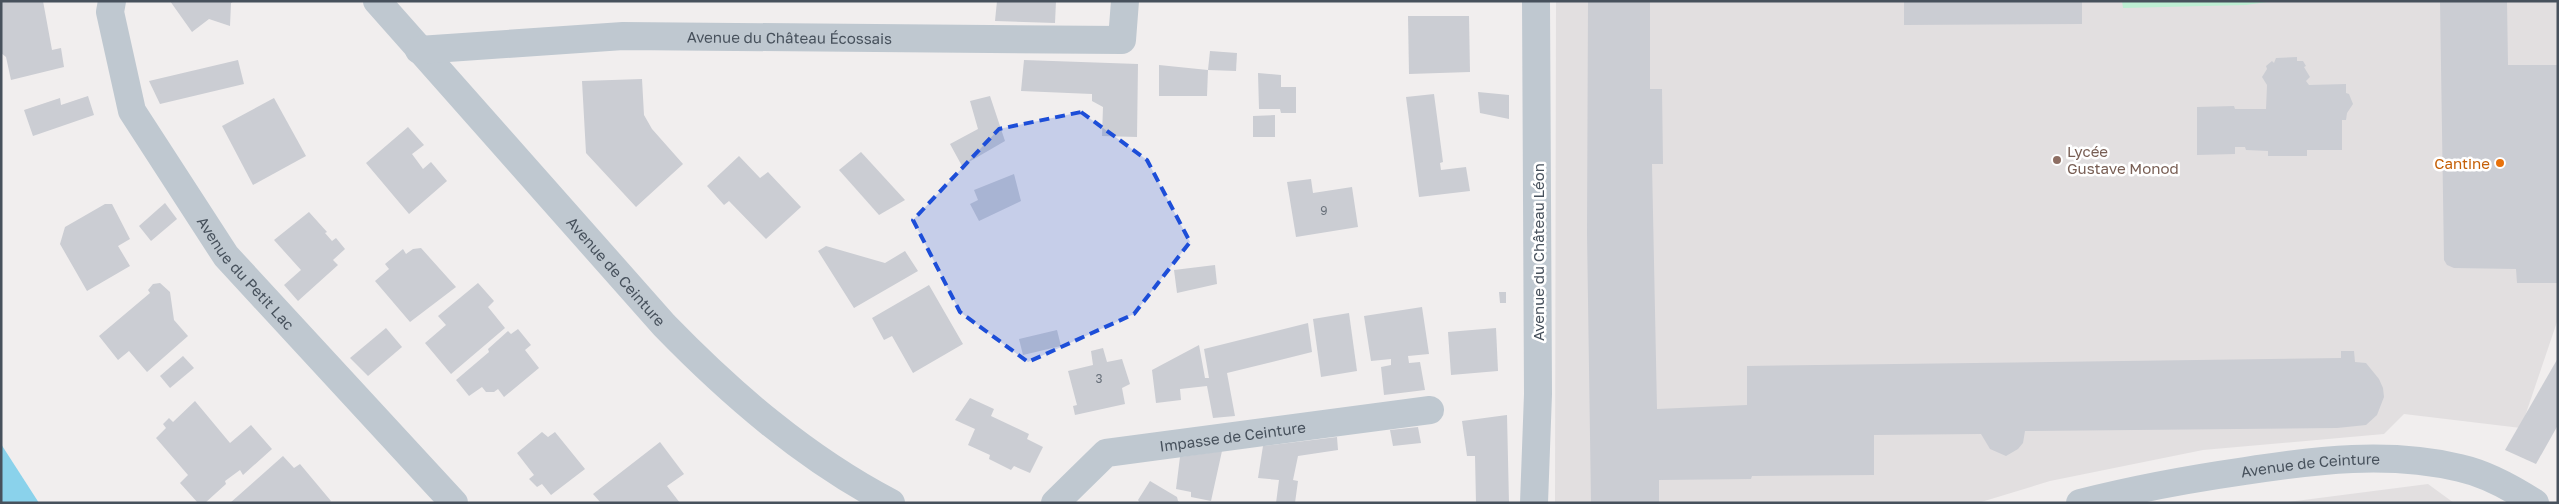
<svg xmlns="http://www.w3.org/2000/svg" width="2559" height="504" viewBox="0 0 2559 504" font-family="'Golos Text',sans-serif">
	<rect width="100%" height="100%" fill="#f1eeee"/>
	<!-- education -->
	<g fill="#e2dfe0">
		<path d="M1556 1H2558V319L2521 428 2404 414 2384 434 2203 450 2050 481 1978 503H1555Z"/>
		<path d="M2428 484 2454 503H2280Z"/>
	</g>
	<!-- green -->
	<path fill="#bdeed3" d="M2122 1H2274L2246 5 2123 8Z"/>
	<!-- water -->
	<path fill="#8ad2eb" d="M1 444 39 503H1Z"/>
	<!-- building -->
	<g fill="#cbcdd3">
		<path d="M1 1H43L52 50 61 48 64 67 11 80 6 57 1 53Z"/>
		<path d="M170 1H234L231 3 230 26 209 19 192 32Z"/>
		<path d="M997 1H1056L1055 23 995 21Z"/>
		<path d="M1588 1H1650V89H1662L1663 164H1652L1657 409 1747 405V366L2341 358V351H2354L2355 362 2366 363 2379 379 2383 388 2384 397 2377 415 2366 425 2337 428 2025 431 2023 443 2018 449 2006 456 1990 449 1981 434 1874 435V475L1752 476 1751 479 1659 480V503H1591L1587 233Z"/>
		<path d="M1904 1H2082V24L1904 25Z"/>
		<path d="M2440 1H2507L2508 65H2558V283H2517L2516 269 2454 268 2447 265 2444 260Z"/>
		<path d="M1408 16H1469L1470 72 1409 74Z"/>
		<path d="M1210 51 1237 53 1236 71 1208 70Z"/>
		<path d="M2297 57V61H2303L2306 66 2304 67 2310 77 2306 81 2309 85 2346 84V93L2349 94 2353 104 2347 113 2346 120H2342V150H2307V156H2268V151L2246 150 2245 147H2235V154L2197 155V107L2234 106 2235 109H2266L2267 85 2262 77 2267 69 2266 66 2272 61 2274 63 2276 58Z"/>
		<path d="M238 60 244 84 160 104 149 81Z"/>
		<path d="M1024 60 1138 64 1137 137 1102 136 1103 107 1092 101V94L1021 91Z"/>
		<path d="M1159 65 1208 70 1207 96H1159Z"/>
		<path d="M1258 73 1281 75V87H1296V113H1281L1280 109H1259Z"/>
		<path d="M642 79 644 115 652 129 683 164 636 207 586 153 582 81Z"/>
		<path d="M1478 92 1509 95V119L1480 113Z"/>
		<path d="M1434 94 1443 162 1440 163 1441 170 1466 167 1470 191 1419 197 1406 97Z"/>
		<path d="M88 96 94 115 33 136 24 110 60 98 61 105Z"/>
		<path d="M990 96 1005 141 962 166 950 144 978 129 970 101Z"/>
		<path d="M274 98 306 156 253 185 222 126Z"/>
		<path d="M1275 115V137H1253V116Z"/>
		<path d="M408 127 424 145 412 154 423 169 431 162 447 181 409 214 366 163Z"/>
		<path d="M861 152 905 200 879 215 839 170Z"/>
		<path d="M739 156 760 178 768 172 801 207 766 239 729 201 724 205 707 186Z"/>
		<path d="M1014 174 1021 201 979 221 970 204 978 200 974 190Z"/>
		<path d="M1311 179 1313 193 1352 187 1358 227 1296 237 1287 182Z"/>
		<path d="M165 203 177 219 151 241 139 226Z"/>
		<path d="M105 204H112L130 239 118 246 130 266 87 291 60 244 65 227Z"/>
		<path d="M309 212 327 232 325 233 332 241 336 238 345 249 333 260 338 265 298 301 284 285 301 270 274 240Z"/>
		<path d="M826 246 885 263 905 251 918 271 854 308 818 251Z"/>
		<path d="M421 248 456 287 410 322 375 281 389 269 385 264 403 249 406 254 413 249Z"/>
		<path d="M1215 265 1217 284 1177 293 1174 270Z"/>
		<path d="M160 283 170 292 174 320 188 336 147 372 129 351 118 360 99 336 150 293 148 290 153 284Z"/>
		<path d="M478 283 494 301 488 307 505 328 451 374 425 343 446 325 438 316Z"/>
		<path d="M929 285 963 344 913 373 892 336 884 340 872 318Z"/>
		<path d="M1499 292H1506V303H1500Z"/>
		<path d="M1422 307 1429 354 1408 356 1409 363 1420 362 1425 390 1384 395 1381 367 1391 365V359L1371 361 1364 316Z"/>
		<path d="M1349 313 1357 371 1321 377 1313 319Z"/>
		<path d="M1308 323 1312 352 1227 373 1235 416 1213 418 1207 386 1180 389 1181 400 1156 403 1152 370 1199 345 1205 378H1209L1204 349Z"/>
		<path d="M386 328 402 347 368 376 350 358Z"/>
		<path d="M1496 328 1498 371 1451 375 1448 332Z"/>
		<path d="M518 329 531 345 525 350 539 368 504 397 498 389 494 392H486L482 387 469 396 456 380 489 352 488 349 508 331 511 334Z"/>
		<path d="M1057 330 1061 346 1023 355 1019 339Z"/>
		<path d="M1103 348 1107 362 1122 359 1130 384 1122 388 1125 404 1075 415 1073 406 1077 405 1068 371 1093 365 1091 351Z"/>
		<path d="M183 356 194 368 170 388 160 376Z"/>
		<path d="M2558 358V425L2536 464 2505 450Z"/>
		<path d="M970 398 994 409 991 416 1029 434 1027 439 1043 447 1030 473 1014 466 1011 470 989 459 990 455 968 445 975 429 955 420Z"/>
		<path d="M195 401 230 443 251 425 272 449 243 475 240 470 225 481 226 484 205 503H198L180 483 188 475 156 438 166 428 163 424 169 418 173 422Z"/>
		<path d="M1507 415 1509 503H1476L1475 456H1467L1462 421Z"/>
		<path d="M1418 427 1421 443 1393 446 1390 430Z"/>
		<path d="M542 432 548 437 555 432 585 469 551 495 542 484 537 487 529 479 534 475 517 453Z"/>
		<path d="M1337 437 1338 450 1298 456 1293 480 1298 481 1295 503H1276L1279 480 1258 478 1263 446Z"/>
		<path d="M660 442 684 474 667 486 680 503H601L593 494Z"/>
		<path d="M1222 451 1211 501 1191 497V492L1176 489 1180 457Z"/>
		<path d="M283 456 294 468 300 464 331 501 329 503H230Z"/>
		<path d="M1150 481 1177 497 1178 501 1181 503H1140L1138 500Z"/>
	</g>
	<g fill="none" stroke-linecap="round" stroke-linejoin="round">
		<!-- minor -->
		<g stroke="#bfc8d0" stroke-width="28">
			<path id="s1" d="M112 1 110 12 132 111 226 256 454 503"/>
			<path id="s2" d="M377 1 664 325C731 394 805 458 891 503"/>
			<path id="s3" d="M419 50 623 36 1122 40 1125 1"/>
			<path id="s4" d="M1055 503 1106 453 1430 410"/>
			<path d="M1534 503 1538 394 1536 1"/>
			<path id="s5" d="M2080 503C2135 489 2189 479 2245 471 2316 460 2389 451 2460 468 2487 474 2512 488 2535 503"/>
		</g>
	</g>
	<!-- marked area -->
	<path fill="#1d4ed8" fill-opacity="0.2" stroke="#1d4ed8" stroke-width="4" stroke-dasharray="10 6" stroke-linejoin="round" d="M1081 112 1147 160 1190 242 1134 314 1028 362 960 312 913 220 999 129Z"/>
	<!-- markers -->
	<circle fill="#8d6e63" stroke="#fff" stroke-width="2" cx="2057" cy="160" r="5"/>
	<circle fill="#e8710a" stroke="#fff" stroke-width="2" cx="2500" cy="163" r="5"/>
	<g text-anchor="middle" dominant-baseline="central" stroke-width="5" stroke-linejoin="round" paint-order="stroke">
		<!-- number labels -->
		<g font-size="12" fill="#68707a">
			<text x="1324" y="210">9</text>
			<text x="1099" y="378">3</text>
		</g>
		<!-- street labels -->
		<g font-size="15" fill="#47515c" stroke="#fff">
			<text stroke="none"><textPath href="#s3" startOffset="371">Avenue du Château Écossais</textPath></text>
			<text transform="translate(1538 252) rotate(-90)">Avenue du Château Léon</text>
			<text stroke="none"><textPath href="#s1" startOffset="311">Avenue du Petit Lac</textPath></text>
			<text stroke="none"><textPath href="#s2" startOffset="361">Avenue de Ceinture</textPath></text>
			<text stroke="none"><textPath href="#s4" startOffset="199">Impasse de Ceinture</textPath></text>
			<text stroke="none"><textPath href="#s5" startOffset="234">Avenue de Ceinture</textPath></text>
		</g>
		<!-- education labels -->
		<g font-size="15" fill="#785e54" stroke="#fff" text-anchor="start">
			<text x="2067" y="151">Lycée<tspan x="2067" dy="17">Gustave Monod</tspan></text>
		</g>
		<!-- food labels -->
		<g font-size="15" fill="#c56008" stroke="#fff" text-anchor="end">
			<text x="2490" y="163">Cantine</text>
		</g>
	</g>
	<!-- border -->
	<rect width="2559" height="504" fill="none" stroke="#47515c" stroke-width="5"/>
</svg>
